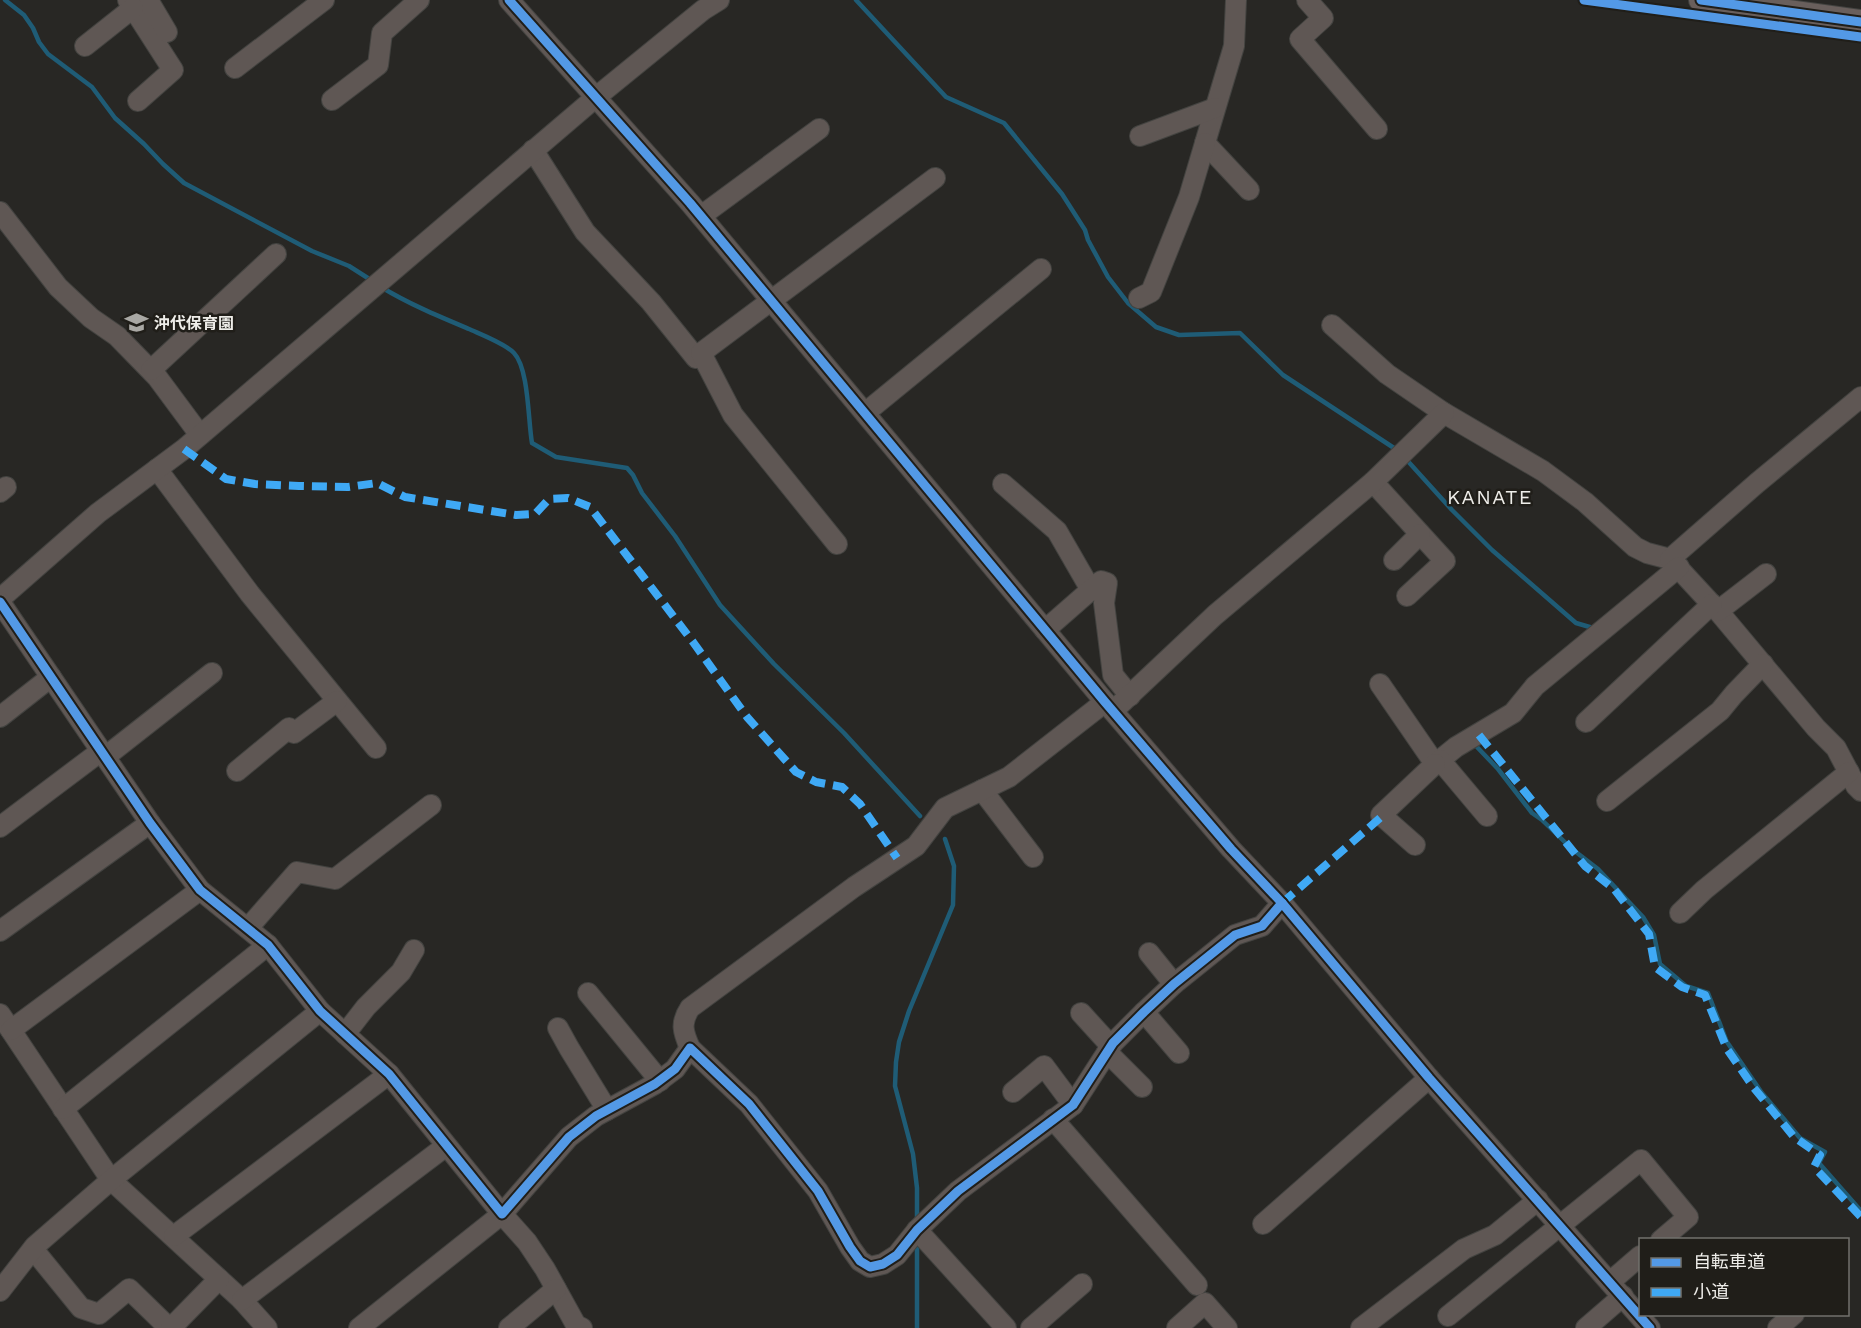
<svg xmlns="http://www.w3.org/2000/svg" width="1861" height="1328" viewBox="0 0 1861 1328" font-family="'Work Sans','Noto Sans JP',sans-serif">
	<rect width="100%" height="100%" fill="#282724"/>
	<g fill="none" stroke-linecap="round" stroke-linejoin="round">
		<!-- stream -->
		<g stroke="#1f5c76" stroke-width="4.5">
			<path d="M5 0 24 15 33 28 39 42 48 54 92 87 115 118 144 144 163 164 184 183 312 251 349 266 374 282"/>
			<path d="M856 0 946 97 1004 123 1062 194 1085 230 1088 240 1108 277 1128 303 1156 327 1179 335 1240 333 1283 375 1397 450"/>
			<path d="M381 287C409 304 438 316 469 329 480 334 506 344 514 353 529 369 528 421 532 443L556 457 627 468 633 475 642 493 675 536 720 605 774 664 844 733 920 816"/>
			<path d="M1405 458 1452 510 1492 550 1576 623 1593 628 1591 630"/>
			<path d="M1475 742 1477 747 1498 769 1532 813 1542 820 1572 849 1598 869 1643 917 1654 935 1660 964 1686 986 1708 993 1727 1042 1762 1093 1800 1138 1825 1152 1819 1163 1861 1211"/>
			<path d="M917 1220V1188L913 1154 895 1086 896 1062 899 1042 909 1011 953 905 954 866 945 839"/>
			<path d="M917 1328V1241"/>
		</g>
		<defs>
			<g id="minor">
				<path d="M128 0 173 70 138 101"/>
				<path d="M148 0 167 32"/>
				<path d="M509 0 690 203 1105 702 1231 849 1282 903 1429 1078 1650 1328"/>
				<path d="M1236 0 1234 46 1205 143 1249 190"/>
				<path d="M1307 0 1323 18 1300 39 1377 129"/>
				<path d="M85 46 133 8"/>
				<path d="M235 68 324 0"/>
				<path d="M332 100 378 65 382 33 419 0"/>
				<path d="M1140 136 1215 108"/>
				<path d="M533 150 585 232 651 302 696 358 701 353"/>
				<path d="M0 212 58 287 91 318 117 336 157 377 200 435"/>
				<path d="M701 216 819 129"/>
				<path d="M1139 298 1151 292 1189 197 1205 143"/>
				<path d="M1332 325 1387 374 1444 413 1543 471 1585 502 1635 547 1647 553 1670 559 1718 611 1816 728 1836 748 1856 786 1861 791"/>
				<path d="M151 370 276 254"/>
				<path d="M865 413 1041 269"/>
				<path d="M157 469 250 594 376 748"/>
				<path d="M1373 482 1445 561 1407 596"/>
				<path d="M1003 484 1057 531 1091 590"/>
				<path d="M0 492 6 487"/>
				<path d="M837 544 733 415 701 353 935 178"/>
				<path d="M1670 559 1757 483 1861 397"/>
				<path d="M1394 560 1420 534"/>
				<path d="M0 599 98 513 184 449 595 98 703 10 719 0"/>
				<path d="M0 602 150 823 200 890 268 945 320 1011 389 1074 502 1214 569 1137 596 1116 655 1084 675 1069 690 1048 749 1104 818 1191 850 1247 860 1261 870 1267 883 1264 897 1255 917 1230 958 1191 1073 1105 1113 1043 1144 1012 1174 984 1235 935 1262 926 1282 903"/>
				<path d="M1718 611 1766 574"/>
				<path d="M1045 630 1101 581 1107 583 1104 603 1113 675 1130 696"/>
				<path d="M1380 684 1435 764 1456 747 1513 713 1535 686 1679 567"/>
				<path d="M1113 711 1215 615 1373 482 1444 413"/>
				<path d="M0 717 51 677"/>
				<path d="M1586 722 1712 604"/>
				<path d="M105 757 212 673"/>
				<path d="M1440 760 1487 816"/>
				<path d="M237 771 289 728 294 733 337 701"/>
				<path d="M982 790 1033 857"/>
				<path d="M1607 801 1720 711 1734 694 1763 664"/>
				<path d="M0 827 101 751"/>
				<path d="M1415 845 1381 815 1435 764"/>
				<path d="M1680 913 1704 890 1849 772"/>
				<path d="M248 928 297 872 335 879 431 805"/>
				<path d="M0 931 150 823"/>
				<path d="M1149 953 1174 984"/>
				<path d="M588 993 660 1081"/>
				<path d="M1144 1012 1179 1053"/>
				<path d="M1081 1013 1111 1046"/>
				<path d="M0 1014 111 1180 242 1300 267 1328"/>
				<path d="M558 1028 569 1048 607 1110"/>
				<path d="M11 1030 200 890"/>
				<path d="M345 1034 366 1007 401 972 414 950"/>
				<path d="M690 1048C683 1032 680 1023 690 1008L854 887 916 846 945 808 1009 777 1105 702"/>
				<path d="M1107 1052 1142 1087"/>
				<path d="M1013 1092 1044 1066 1073 1105"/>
				<path d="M63 1109 268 945"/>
				<path d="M1053 1119 1197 1285"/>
				<path d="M1263 1224 1429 1078"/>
				<path d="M917 1230 1006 1328"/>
				<path d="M174 1236 389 1074"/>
				<path d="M33 1249 81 1308 99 1314 129 1289 169 1328"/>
				<path d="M1610 1282 1640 1256"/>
				<path d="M0 1291 35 1246 111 1180 320 1011"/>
				<path d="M242 1300 446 1146"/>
				<path d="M1448 1316 1641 1160 1688 1217 1661 1240"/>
				<path d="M171 1328 219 1279"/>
				<path d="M359 1328 502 1214 527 1242 545 1269 576 1325 582 1328"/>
				<path d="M509 1328 556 1289"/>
				<path d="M1031 1328 1082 1284"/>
				<path d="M1177 1328 1205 1303 1227 1328"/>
				<path d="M1361 1328 1464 1249 1495 1235 1538 1200"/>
				<path d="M1586 1328 1623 1296"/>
				<path d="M1778 1328 1794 1314"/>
			</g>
			<path id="major" d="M1701 0 1861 22"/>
		</defs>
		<!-- minor casing -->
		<use href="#minor" stroke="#434340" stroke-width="22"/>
		<!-- major casing -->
		<use href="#major" stroke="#434340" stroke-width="26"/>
		<!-- minor -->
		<use href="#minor" stroke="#5f5754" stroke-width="20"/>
		<!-- major -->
		<use href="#major" stroke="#695f5c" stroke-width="24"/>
		<!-- quiet -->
		<g stroke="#3fa9f5" stroke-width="8" stroke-dasharray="15 8" stroke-linecap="butt">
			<path d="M184 449 226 479 255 484 299 486 348 487 377 483 405 497 516 515 535 514 549 499 568 498 590 507 693 642 747 717 796 772 816 782 842 787 860 804 897 858"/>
			<path d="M1479 735 1585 866 1614 889 1649 934 1655 967 1682 987 1705 995 1727 1049 1754 1088 1794 1137 1820 1155 1814 1167 1861 1217"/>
			<path d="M1282 903 1380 818"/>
		</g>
		<defs>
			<g id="cycleway">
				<path d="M509 0 690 203 1105 702 1231 849 1282 903 1429 1078 1650 1328"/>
				<path d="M1584 0 1861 37"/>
				<path d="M1701 0 1861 22"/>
				<path d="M0 602 150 823 200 890 268 945 320 1011 389 1074 502 1214 569 1137 596 1116 655 1084 675 1069 690 1048 749 1104 818 1191 850 1247 860 1261 870 1267 883 1264 897 1255 917 1230 958 1191 1073 1105 1113 1043 1144 1012 1174 984 1235 935 1262 926 1282 903"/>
			</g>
		</defs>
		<!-- cycleway casing -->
		<use href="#cycleway" stroke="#201e19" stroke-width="13"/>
		<!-- cycleway -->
		<use href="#cycleway" stroke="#5399e6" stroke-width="9"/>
	</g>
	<!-- icons -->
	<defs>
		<symbol id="school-bare" viewBox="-9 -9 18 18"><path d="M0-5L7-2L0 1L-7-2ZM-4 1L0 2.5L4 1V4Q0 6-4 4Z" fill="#a9a8a4" stroke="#201e19" stroke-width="2.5" paint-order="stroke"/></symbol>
	</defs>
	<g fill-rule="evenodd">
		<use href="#school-bare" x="120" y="306" width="33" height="33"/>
	</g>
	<g text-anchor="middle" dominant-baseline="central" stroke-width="5" stroke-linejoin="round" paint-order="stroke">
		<!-- poi labels -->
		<g font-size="16" font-weight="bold" fill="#eeede9" stroke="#201e19" text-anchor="start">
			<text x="154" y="323">沖代保育園</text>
		</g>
		<!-- quarter labels -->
		<g font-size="20" letter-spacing="1.5" fill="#eeede9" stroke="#201e19">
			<text x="1490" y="497">KANATE</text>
		</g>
	</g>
	<!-- legend -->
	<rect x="1639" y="1238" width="210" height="78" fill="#201e19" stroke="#72716c" stroke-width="1.5"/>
	<rect x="1651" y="1258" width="30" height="9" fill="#5399e6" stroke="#72716c" stroke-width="1.5"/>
	<text x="1693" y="1268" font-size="18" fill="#eeede9">自転車道</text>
	<rect x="1651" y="1288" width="30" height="9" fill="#3fa9f5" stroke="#72716c" stroke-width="1.5"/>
	<text x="1693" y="1298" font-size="18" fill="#eeede9">小道</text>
</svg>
